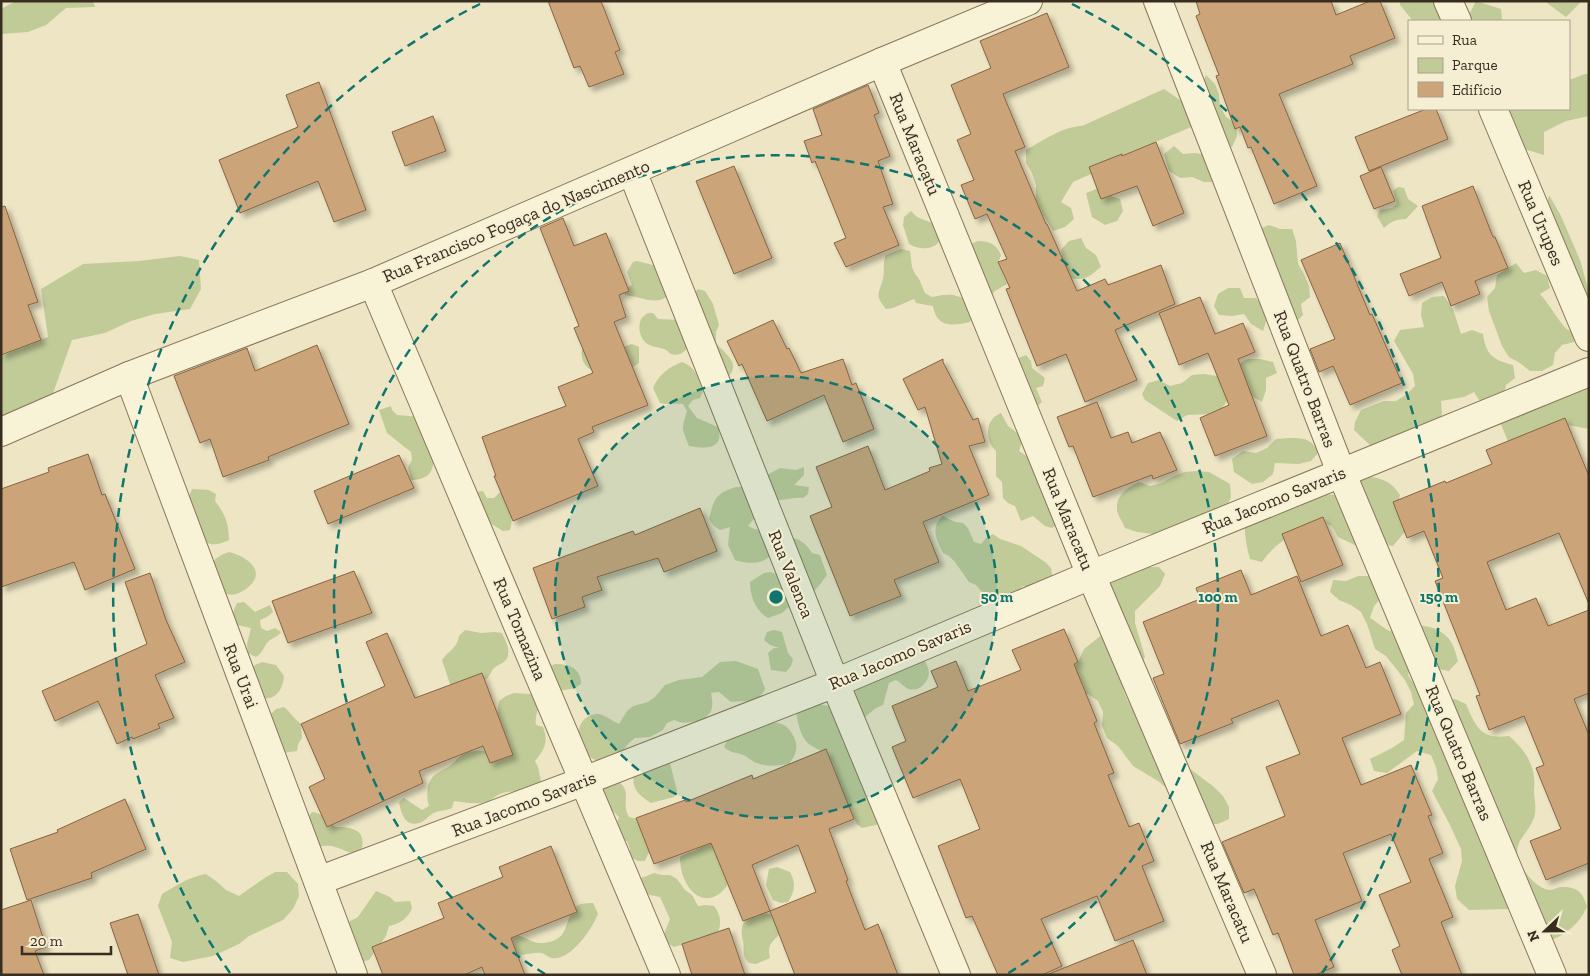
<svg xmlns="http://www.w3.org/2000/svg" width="1590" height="976" viewBox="0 0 1590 976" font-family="'Zilla Slab',serif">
	<defs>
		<filter id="shadow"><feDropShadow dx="4.5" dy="4.5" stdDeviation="2.5" flood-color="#0004"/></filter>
	</defs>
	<rect width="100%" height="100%" fill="#ede5c4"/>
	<!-- green -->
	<g fill="#c0cb98">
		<path d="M16 1H93L95 7 66 8 46 25 28 32 1 34V9Z"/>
		<path d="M1400 1H1441L1450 21H1413L1400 5Z"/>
		<path d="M1476 1 1501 9 1502 21H1466Z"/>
		<path d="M1549 1H1582L1566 17 1547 3Z"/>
		<path d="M1585 74H1589V116L1566 121 1544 132V155L1521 148 1502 109H1569V80Z"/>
		<path d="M1206 75 1215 84 1219 94 1220 106 1226 117 1236 124 1237 136 1232 147 1221 141 1201 86Z"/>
		<path d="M1164 89 1183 102 1196 125 1103 164 1091 174 1073 182 1061 202 1071 208 1074 219 1065 227 1053 231 1040 210 1036 199V185L1032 173 1026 163V150C1044 140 1061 127 1082 126Z"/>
		<path d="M1174 146 1183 154 1195 153 1207 155 1216 182H1204L1192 177 1180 178 1169 171 1164 154Z"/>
		<path d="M1398 187 1404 188 1408 199 1418 206 1406 219C1397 219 1390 222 1384 228L1377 216 1380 210 1392 208 1397 204 1393 191Z"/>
		<path d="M1099 188 1108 195 1120 199 1123 211 1117 221 1105 225 1092 217 1086 193Z"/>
		<path d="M1549 195 1561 216 1580 260 1589 292V320L1543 221Z"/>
		<path d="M911 211 917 217 937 225 942 238C935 250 921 251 909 244L903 225 904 217Z"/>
		<path d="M1269 225 1280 229H1292L1296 241 1298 264 1304 274 1309 286 1310 297 1301 304 1303 315 1294 324 1257 230Z"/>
		<path d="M1081 238 1086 248 1096 255 1101 267C1088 277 1086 281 1069 278L1063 264 1061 250 1069 241Z"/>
		<path d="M978 241C990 241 997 245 1001 255L998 263 1007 284 995 291 991 296 989 287 981 273 971 244Z"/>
		<path d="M901 249 910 251 912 267 915 274 919 279 925 293 932 297C950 294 952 293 969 301L973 315 970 322C952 326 937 328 933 306L916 303 914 299 893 308 886 309C874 295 879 294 883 279 885 271 882 264 886 255Z"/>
		<path d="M180 256 199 260 201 289 190 309 155 314 131 321 105 333 72 340 52 396 1 416V356L48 337 41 289 83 264 139 261Z"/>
		<path d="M637 261 661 267 668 296C655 306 639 296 625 295L624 290 632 285 627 272 633 262Z"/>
		<path d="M1516 263 1524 273 1536 270 1547 276 1550 288 1540 294C1548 302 1560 324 1568 330 1571 331 1577 332 1581 332L1574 342 1562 345 1555 353 1553 365 1542 371H1530L1520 363 1509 357 1502 346 1489 311 1487 297 1495 288 1497 275Z"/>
		<path d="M1228 288H1240L1244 298H1256C1267 311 1269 316 1263 331L1251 324 1244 314 1232 316 1219 315 1214 306 1218 294Z"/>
		<path d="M698 289 705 291 713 304 719 325 716 332V343C726 355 743 364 726 379L692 295Z"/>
		<path d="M1444 296 1453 309 1461 334 1472 330 1483 334C1486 355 1493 360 1513 365L1515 378 1506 385 1503 397 1481 403 1474 392 1464 397 1441 401 1442 414 1439 426 1373 448 1354 430 1355 422 1361 410 1384 401H1396L1407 394 1415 386 1413 374 1394 341 1400 330 1424 327 1421 315 1422 303 1432 297Z"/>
		<path d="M653 313 658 319 680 320 690 344C687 351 679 357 671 354 669 353 667 350 664 349 658 347 651 347 646 343 639 337 636 321 645 315 647 313 650 313 653 313Z"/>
		<path d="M583 344 618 349 632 344 639 347V363C620 378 573 380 583 344Z"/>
		<path d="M1026 355 1031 361 1032 368 1045 378 1043 386 1036 388 1042 402 1036 407 1011 361Z"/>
		<path d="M1248 359H1260L1273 362 1277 373 1266 378V390L1262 402 1252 396 1230 397 1222 408 1212 414 1187 415 1177 421 1145 400 1142 394 1148 383 1159 380 1170 386 1182 383 1192 375 1204 374 1216 376 1227 372 1237 365Z"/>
		<path d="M682 362C696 367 698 378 703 391L700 398 693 400 688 406 697 418 718 427C725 450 705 449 689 446 682 428 681 430 687 411L683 404C674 403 668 405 660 403L653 388C659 374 669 367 682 362Z"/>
		<path d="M1589 381V429L1563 424 1510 446 1500 422Z"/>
		<path d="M391 406 392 410 397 415 420 417C428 437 450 480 411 480L408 467 412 460 411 452 387 433 379 410Z"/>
		<path d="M1001 413 1008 426 1020 435 1022 442 1019 451 1031 459 1059 523 1052 528 1045 526 1033 516 1021 521 1015 506 1008 503 1003 498 1002 482 996 476V451C984 440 985 419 1001 413Z"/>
		<path d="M1288 438C1304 438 1310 438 1319 452L1311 461 1299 464 1275 463 1273 474 1263 482 1252 484 1234 472 1232 459 1243 451 1256 453 1267 448 1276 439Z"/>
		<path d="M804 467V475L794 485 809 487 808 494 803 498C792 497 783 502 773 499L767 475 780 468 796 470Z"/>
		<path d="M1197 471 1209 472 1230 484 1231 497 1226 508 1214 510 1203 514 1161 535 1137 532 1125 528C1123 522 1117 515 1117 509 1116 495 1128 487 1139 482L1150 486 1162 483 1172 477 1184 472Z"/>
		<path d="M1371 477C1385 479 1392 483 1400 495L1397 507 1408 528 1393 546 1381 544 1361 548 1338 537 1332 526 1320 521C1296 533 1278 539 1262 562L1250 559C1246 545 1244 533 1245 518L1322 494 1335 495 1345 500 1353 491 1360 480Z"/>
		<path d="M736 487H744L760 517 753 520 748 526 754 529 761 530 772 555C760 565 749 564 735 560L728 545 730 527 720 530 714 526 709 519C714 500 715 493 736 487Z"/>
		<path d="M192 489 209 490 216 494 215 501C225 514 229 524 229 540 222 543 213 547 206 542 199 537 188 505 189 496 189 496 192 490 192 489Z"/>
		<path d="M483 491 487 498H494L500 492H506C510 506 514 516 510 530L503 531 488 522 476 492Z"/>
		<path d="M943 516 955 522 963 523 968 528 974 542 981 544 986 538 993 534 1000 539 1021 546 1045 562 1051 568 1053 581 1040 589 1023 586 1011 595 1004 598 989 595 981 591 976 585 969 582 955 562 949 556 943 553C936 539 930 527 943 516Z"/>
		<path d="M787 537C799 538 806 543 812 553L820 555 827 575C822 581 819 587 813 592Z"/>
		<path d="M229 552C249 557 268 573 246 589 237 595 233 596 223 593L210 566C215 558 220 555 229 552Z"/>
		<path d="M1146 567H1159L1165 574 1160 586 1135 611V623L1145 657 1123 689 1127 699 1139 721 1182 763 1214 787 1223 796 1229 807V819L1218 824H1206L1178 797 1158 781 1133 766 1118 746 1107 738 1102 726 1103 712 1098 701 1088 694H1075L1068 670 1078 662 1084 649 1103 634 1099 582Z"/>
		<path d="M771 572 778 575 793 603 782 613 768 618C755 610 750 596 750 582L764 573Z"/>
		<path d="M1358 576H1371L1381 598 1374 606 1370 618C1376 621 1384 629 1390 631 1398 633 1406 627 1413 626 1425 624 1441 629 1449 639 1454 645 1456 654 1458 661L1449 671 1411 664 1408 675 1420 694 1442 703 1455 699 1466 704C1476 727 1481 740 1509 736 1521 746 1533 761 1534 778 1535 783 1534 788 1534 793 1535 802 1537 812 1533 820 1526 837 1510 843 1521 865 1525 874 1538 889 1549 890 1552 890 1556 888 1560 887 1577 886 1583 892 1587 907 1579 924 1567 934 1549 941L1510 909 1469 910 1457 899 1455 886 1462 861 1461 849 1449 823 1432 791 1438 779 1436 767 1431 755 1417 751 1387 773 1374 771 1370 759 1392 748 1404 740 1406 713 1414 704 1411 692 1405 680 1386 656 1375 649 1367 624 1361 612 1351 605 1339 600 1330 592 1333 580 1346 581Z"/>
		<path d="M244 602 255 612 270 605 273 612 267 617 260 620 261 628 267 631 275 628 281 632C277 637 275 637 270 640 264 644 265 651 256 657L248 653 247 644 251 628 237 625C232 617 232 612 237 603Z"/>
		<path d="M465 630 481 633 495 632 502 633C505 640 510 648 508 656 506 663 499 664 494 668 490 672 490 678 484 680 478 684 456 687 450 684L442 660C449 650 457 649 459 636Z"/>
		<path d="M774 630 782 632 788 653 793 659 791 666 786 672 771 670 768 653 774 648H779L770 645 764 640 767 632Z"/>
		<path d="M923 658C926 663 929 668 929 673 928 683 919 692 909 689 905 688 900 682 896 680L889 683 883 705 876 708 865 717 858 714 852 699 849 668Z"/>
		<path d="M736 661 758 669 765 689C759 703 744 701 731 702L719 692 711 693C714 708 713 716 697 721 688 723 683 724 674 720L667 723 663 730 650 737 635 738 629 743 619 755 599 762C594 759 589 757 585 753 573 740 577 715 597 714 603 713 612 721 619 724L627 711 633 706 648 702 655 697 665 685 679 680 702 677 720 662Z"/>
		<path d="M262 662 276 665 284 676C283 690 275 701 261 698L248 671 255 665Z"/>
		<path d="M555 664C569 664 581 668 581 684L575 688 559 691 548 667Z"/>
		<path d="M514 693 530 694 537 697C541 709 534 714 536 725L543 727C549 742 544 750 535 761L538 767 541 781C527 797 516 788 500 794 495 796 492 800 486 802 477 805 464 802 454 801L452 808C445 811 438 810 432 814 427 817 424 822 419 823 405 827 401 813 399 802L404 798 422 810 429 806C426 796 426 781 436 774 440 771 445 769 450 766 456 761 460 754 468 752 476 750 484 751 492 751L499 701 506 696Z"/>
		<path d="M816 703 832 707 836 722 841 726 849 737 842 741C850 751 858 764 857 776L872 781 882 819 876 825 862 828C855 823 857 823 853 816 852 813 848 810 847 807 840 793 839 777 832 762 825 748 822 753 812 746 801 740 798 724 796 712Z"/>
		<path d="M284 707C290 712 294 719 301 724L302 738 298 744 297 751 282 753 270 715 276 709Z"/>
		<path d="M766 723C771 723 777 722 782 724 786 726 788 728 791 732 799 744 798 753 789 764 777 766 768 767 757 763 751 761 748 757 743 755 735 752 730 753 724 747L728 738Z"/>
		<path d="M661 761 670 763 677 791 674 797 651 803C639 795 631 790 634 773Z"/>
		<path d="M613 780C635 787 620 802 629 817L641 820 651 848 645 861H638L630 857V849L627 841H620L616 825 619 817 614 812 607 808 599 786Z"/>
		<path d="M312 812C324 813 326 822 336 827 337 827 344 827 344 827 358 829 365 834 362 848 349 857 348 850 335 847 329 845 324 846 318 847L308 817Z"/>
		<path d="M708 836 732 878C710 918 680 892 680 857 695 848 698 854 708 836Z"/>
		<path d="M777 867 790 872C796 883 795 891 788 902L781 903 773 900 766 885 769 869Z"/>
		<path d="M275 872H287L298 884 299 896 293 909 283 920 249 936 239 944 213 956 183 962 170 958 172 942 158 906 162 894C177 885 189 877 206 874L216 881 226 890 239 896 263 879Z"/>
		<path d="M654 873 662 875H670L677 879 685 890 692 895 698 906 706 905 714 906C721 915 722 924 717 935L674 947 667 943 664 934 670 919 660 897 645 894 639 879Z"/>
		<path d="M376 891 390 897 395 902 410 901 412 908C408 918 400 924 389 926L386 936 369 960 361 962 343 925 358 917Z"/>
		<path d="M593 903 598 914C592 929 570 962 551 958 548 957 544 953 541 953 534 952 524 955 517 956L506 933C510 934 514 934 518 935 527 938 533 944 543 943 575 941 561 912 581 904 585 903 590 903 593 903Z"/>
		<path d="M765 913 774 915 783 929C776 942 766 940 770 958L756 964 749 963C741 954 745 951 743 941 738 922 747 915 765 913Z"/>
	</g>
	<!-- building -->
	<g fill="#cba47a" stroke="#876341" fill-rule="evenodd" filter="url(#shadow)">
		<path d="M548 1H601L620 50 615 52 624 74 589 87 580 66 574 68Z"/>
		<path d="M1196 1H1331L1336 15 1370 1H1380L1395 38 1350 56 1353 64 1279 94 1317 186 1274 204 1251 147 1248 148 1240 127 1235 129 1216 76 1219 75 1196 16 1200 14Z"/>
		<path d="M1047 13 1069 67 1003 94 1025 147 1015 151 1046 224H1047L1077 291 1105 279 1108 285 1161 265 1175 304 1115 330 1137 380 1085 402 1066 354 1037 366 1006 289 1010 288 998 262 1007 259 987 214 975 219 961 185 974 180 957 140 971 134 951 85 991 68 980 41Z"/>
		<path d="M319 82 366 210 334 222 318 181 240 213 219 160 298 127 286 95Z"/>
		<path d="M868 85 879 113 874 115 890 156 878 161 893 204 883 207 899 245 846 267 834 243 846 238 815 161 812 163 804 141 822 135 813 109Z"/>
		<path d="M1426 109H1436L1448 139 1369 171 1355 137Z"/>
		<path d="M433 116 446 151 405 166 392 132Z"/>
		<path d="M1156 142 1184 213 1153 226 1137 186 1101 199 1089 167 1122 154V156Z"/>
		<path d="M734 166 772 258 734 274 696 181Z"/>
		<path d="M1381 167 1395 201 1374 209 1360 176Z"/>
		<path d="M1473 186 1493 237H1495L1508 268 1475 281 1480 294 1451 306 1442 282 1409 296 1400 274 1441 258 1422 206Z"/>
		<path d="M5 206 38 302 28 305 41 340 1 355V207Z"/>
		<path d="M563 218 574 246 606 233 629 291 619 295 626 317 614 322 648 405 592 427 594 432 578 439 598 486 513 521 494 476H496L482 437 566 406 558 387 593 373 574 328 579 326 540 228Z"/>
		<path d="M1340 243 1370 315 1372 314 1402 383 1350 405 1333 366 1319 372 1310 349 1335 339 1301 260Z"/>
		<path d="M1200 297 1215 334 1243 323 1255 352 1238 359 1267 436 1215 456 1200 418 1229 405 1208 353 1179 365 1159 313Z"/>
		<path d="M773 320 787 349 789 348 801 373 843 359 852 385 856 383 874 429 843 442 824 395 767 421 742 364 739 366 727 341Z"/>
		<path d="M317 345 349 424 268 457 269 460 223 477 210 439 200 443 174 376 247 348 255 371Z"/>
		<path d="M943 359V362L973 420 978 418 985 442 969 446 989 495 923 522 939 562 894 580 901 596 850 616 810 516 832 507 816 467 868 446 885 490 930 471 929 468 942 464 925 407 918 410 903 379Z"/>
		<path d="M1097 402 1111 438 1128 432 1132 443 1160 432 1177 470 1153 479 1152 475 1093 497 1073 446 1069 447 1057 417Z"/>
		<path d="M1565 418 1589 476V604L1559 533 1487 562 1506 610 1536 598 1548 626 1589 610V693L1574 699 1589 735V863L1546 880 1530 841 1561 829 1536 768 1544 765 1524 716 1489 730 1476 696 1480 695 1435 581 1443 578 1424 531 1407 538 1393 502 1445 481 1446 483 1492 464 1486 450Z"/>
		<path d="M88 454 102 495 105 494 135 569 85 590 74 562 1 587V489L49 472 48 468Z"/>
		<path d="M399 455 414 488 328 524 314 491Z"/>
		<path d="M700 508 717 551 664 572 658 558 597 577 602 590 582 597 585 607 552 619 533 568 633 531 635 535Z"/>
		<path d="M1323 517 1343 565 1301 582 1282 534Z"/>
		<path d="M1241 570 1251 595 1297 576 1321 636 1348 625 1366 668 1380 662 1401 714 1342 738 1361 785 1411 765 1432 815 1428 816 1443 853 1429 859 1453 917 1441 922 1462 975H1402L1392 950 1400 946 1379 895 1411 882 1391 834 1343 853 1362 901 1315 920 1334 967 1315 975H1294L1278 933 1273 935 1254 889 1244 893 1222 842 1285 816 1266 767 1300 754 1278 700 1231 719 1233 723 1180 744 1153 678 1164 674 1143 622 1200 599 1196 588Z"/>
		<path d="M354 571 372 613 288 643 272 601Z"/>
		<path d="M150 573 166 620 185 662 155 675 174 718 158 724 160 728 133 739 132 737 117 744 98 701 55 721 42 691 147 644 125 582Z"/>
		<path d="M1064 629 1078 662 1074 664 1097 721 1094 723 1114 773 1108 775 1129 827 1139 823 1154 861 1142 866 1164 921 1115 941 1097 896 1041 919 1062 966 1042 975H998L972 916 966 918 938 846 980 829 960 779 913 798 892 747 906 741 892 706 938 687 931 671 956 661 968 691 1021 670 1012 650Z"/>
		<path d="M387 633 415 698 482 673 513 755 490 763 483 746 419 771 423 783 327 827 309 787 325 779 301 724 385 686 366 642Z"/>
		<path d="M826 749 854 819 829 829 848 880 846 881 865 930 878 924 898 975H795L770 911 743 921 711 843 654 864 636 818 685 800 686 802 752 775 753 779ZM798 845 816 892 770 911 752 865Z"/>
		<path d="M125 799 146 849 91 873 92 878 27 900 10 849 58 832 57 830Z"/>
		<path d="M551 846 577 912 511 938 525 975H485L482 967 464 975H383L372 947 444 918 438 903 503 877 499 867Z"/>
		<path d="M31 900 46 947 35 951 44 975H1V910Z"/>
		<path d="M138 914 159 975H128L110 923Z"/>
		<path d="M729 928 745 975H692L682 944Z"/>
		<path d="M1133 940 1147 975H1049V974Z"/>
	</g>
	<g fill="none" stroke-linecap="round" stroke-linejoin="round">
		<defs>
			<g id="minor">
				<path d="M1158 1 1341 472 1552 975"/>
				<path d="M1448 1 1457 21"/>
				<path d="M882 62 1091 575 1262 975"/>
				<path d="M1493 109 1589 337"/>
				<path d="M632 171 835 683 956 975"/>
				<path d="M373 283 666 975"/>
				<path d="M129 376 353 975"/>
				<path d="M1 432 129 376 373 283 882 62 1028 1"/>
				<path d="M318 881 584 781 835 683 1091 575 1589 372"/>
			</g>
		</defs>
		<!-- minor casing -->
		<use href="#minor" stroke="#88775a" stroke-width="30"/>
		<!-- minor -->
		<use href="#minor" stroke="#f8f2d7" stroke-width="28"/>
	</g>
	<!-- distance rings -->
	<circle cx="776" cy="597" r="221" fill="#0f766e" fill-opacity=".12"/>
	<g fill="none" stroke="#0f766e" stroke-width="2.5" stroke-dasharray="9 6">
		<circle cx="776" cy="597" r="221"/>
		<path d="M545 974A442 442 0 1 1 1007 974"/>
		<path d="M230 973A663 663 0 0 1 480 4M1072 4A663 663 0 0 1 1322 973"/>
	</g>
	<g text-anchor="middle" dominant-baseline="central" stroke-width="4" stroke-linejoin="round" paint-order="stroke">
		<!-- street labels -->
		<g font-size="18" fill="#382d1e" stroke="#f5eed3">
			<text transform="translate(915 144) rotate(68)">Rua Maracatu</text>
			<text transform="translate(516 221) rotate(-23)">Rua Francisco Fogaça do Nascimento</text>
			<text transform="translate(1541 223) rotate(67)">Rua Urupes</text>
			<text transform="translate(1305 379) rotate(69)">Rua Quatro Barras</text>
			<text transform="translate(1274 500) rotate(-22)">Rua Jacomo Savaris</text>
			<text transform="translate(1068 519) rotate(68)">Rua Maracatu</text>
			<text transform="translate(791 574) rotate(68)">Rua Valenca</text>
			<text transform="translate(520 629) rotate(67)">Rua Tomazina</text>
			<text transform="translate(900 655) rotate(-23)">Rua Jacomo Savaris</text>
			<text transform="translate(241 676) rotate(69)">Rua Urai</text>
			<text transform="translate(1459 753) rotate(67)">Rua Quatro Barras</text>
			<text transform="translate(524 804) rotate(-21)">Rua Jacomo Savaris</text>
			<text transform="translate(1227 892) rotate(67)">Rua Maracatu</text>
		</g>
	</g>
	<circle cx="776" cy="597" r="8" fill="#0f766e" stroke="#f5eed3" stroke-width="2.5"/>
	<g font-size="15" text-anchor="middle" font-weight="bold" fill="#0f766e" stroke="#f5eed3" stroke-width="4" stroke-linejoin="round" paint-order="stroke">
		<text x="997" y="602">50 m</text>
		<text x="1218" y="602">100 m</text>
		<text x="1439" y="602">150 m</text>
	</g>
	<!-- border -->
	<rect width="1590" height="976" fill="none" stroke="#382d1e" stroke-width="5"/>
	<!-- legend -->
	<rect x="1408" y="20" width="162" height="90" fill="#f5eed3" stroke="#a9a18b"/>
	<rect x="1418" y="36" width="25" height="8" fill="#f8f2d7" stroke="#a9a18b"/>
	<text x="1452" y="45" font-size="15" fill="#382d1e">Rua</text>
	<rect x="1418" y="58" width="25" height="15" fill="#c0cb98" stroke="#a9a18b"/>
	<text x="1452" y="70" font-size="15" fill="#382d1e">Parque</text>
	<rect x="1418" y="82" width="25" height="15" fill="#cba47a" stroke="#a9a18b"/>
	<text x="1452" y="95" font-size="15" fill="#382d1e">Edifício</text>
	<!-- north arrow -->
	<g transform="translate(1545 931) rotate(248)" stroke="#f5eed3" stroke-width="4" paint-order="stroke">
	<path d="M0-4L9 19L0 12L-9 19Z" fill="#382d1e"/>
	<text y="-8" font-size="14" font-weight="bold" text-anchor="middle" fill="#382d1e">N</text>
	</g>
	<!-- scale -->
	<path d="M22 946v8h89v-8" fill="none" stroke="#382d1e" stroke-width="2.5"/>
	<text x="30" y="946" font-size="15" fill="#382d1e" stroke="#f5eed3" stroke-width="4" paint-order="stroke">20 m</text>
</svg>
